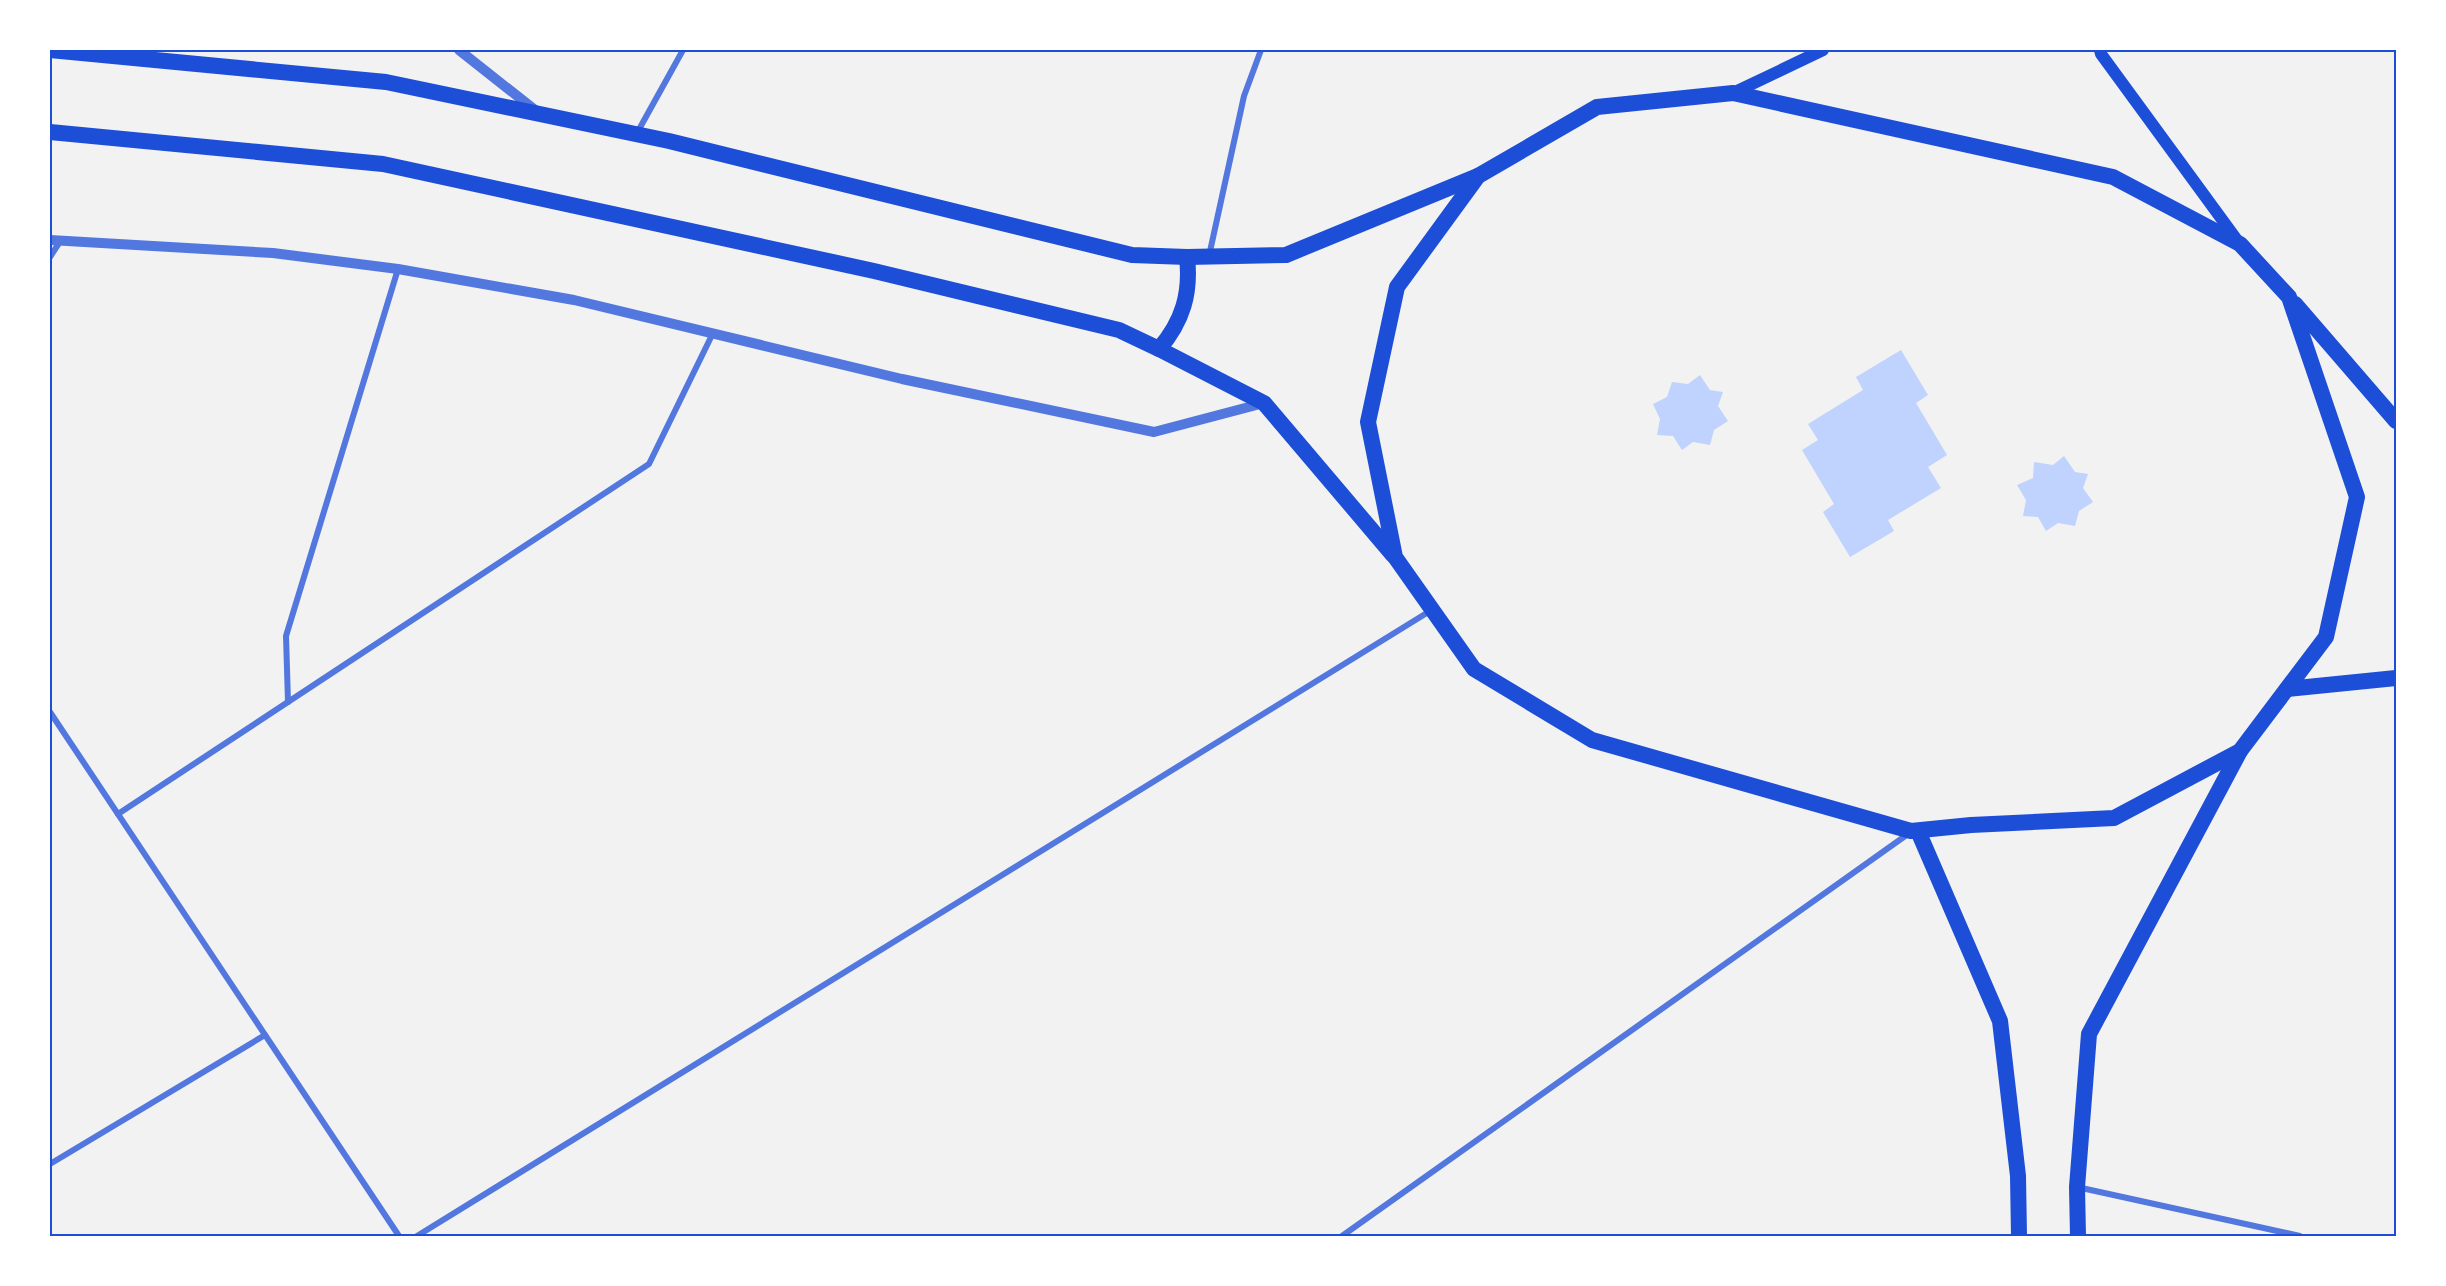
<svg xmlns="http://www.w3.org/2000/svg" width="2446" height="1286" viewBox="0 0 2446 1286" font-family="'Source Sans 3',sans-serif">
	<rect width="100%" height="100%" fill="#f2f2f2"/>
	<!-- water -->
	<g fill="#bfd3fe">
		<path d="M1901 350 1928 395 1916 403 1947 455 1928 467 1941 488 1888 520 1894 531 1850 557 1823 512 1834 504 1802 450 1818 440 1808 424 1863 390 1856 377Z"/>
		<path d="M1700 375 1710 390 1723 392 1718 406 1728 421 1714 430 1710 445 1693 442 1682 450 1673 436 1657 435 1660 419 1653 404 1667 397 1672 382 1688 384Z"/>
		<path d="M2064 456 2075 472 2088 474 2083 488 2093 502 2079 511 2075 526 2058 523 2046 531 2038 517 2023 516 2026 500 2017 485 2033 478 2034 462 2053 465Z"/>
	</g>
	<g fill="none" stroke-linecap="round" stroke-linejoin="round">
		<!-- minor -->
		<g stroke="#5277de" stroke-width="6">
			<path d="M637 133 683 50"/>
			<path d="M1209 256 1244 96 1261 50"/>
			<path d="M50 257 61 240"/>
			<path d="M288 702 286 636 398 269"/>
			<path d="M50 712 399 1236"/>
			<path d="M118 814 649 464 713 333"/>
			<path d="M50 1164 265 1035"/>
			<path d="M2077 1187 2300 1236"/>
			<path d="M417 1236 1430 611"/>
			<path d="M1342 1236 1908 834"/>
		</g>
		<!-- tertiary -->
		<g stroke="#5277de" stroke-width="10">
			<path d="M459 50 535 110"/>
			<path d="M50 240 273 253 398 269 574 300 902 379 1154 432 1264 403"/>
		</g>
		<!-- secondary -->
		<g stroke="#1d4ed8" stroke-width="12">
			<path d="M2100 50 2101 54 2237 240"/>
			<path d="M1733 93 1823 50"/>
		</g>
		<!-- trunk -->
		<g stroke="#1d4ed8" stroke-width="16">
			<path d="M50 50 386 82 669 141 1132 255 1187 257 1286 255 1478 176"/>
			<path d="M1733 93 2113 177 2240 244 2289 297 2357 497 2326 637 2240 751 2114 818 1971 825 1911 831 1592 740 1474 669 1395 557 1368 422 1397 287 1478 176 1597 107Z"/>
			<path d="M50 132 383 164 874 271 1119 330 1159 349 1264 403 1393 555"/>
			<path d="M2295 304 2396 421"/>
			<path d="M1159 349C1183 321 1191 293 1187 257"/>
			<path d="M2287 689 2396 678"/>
			<path d="M1918 831 2000 1021 2018 1176 2019 1236"/>
			<path d="M2078 1236 2077 1187 2089 1034 2240 751"/>
		</g>
	</g>
	<!-- border -->
	<rect width="2446" height="1286" fill="none" stroke="#ffffff" stroke-width="102"/>
	<rect x="51" y="51" width="2344" height="1184" fill="none" stroke="#1d4ed8" stroke-width="2"/>
</svg>
